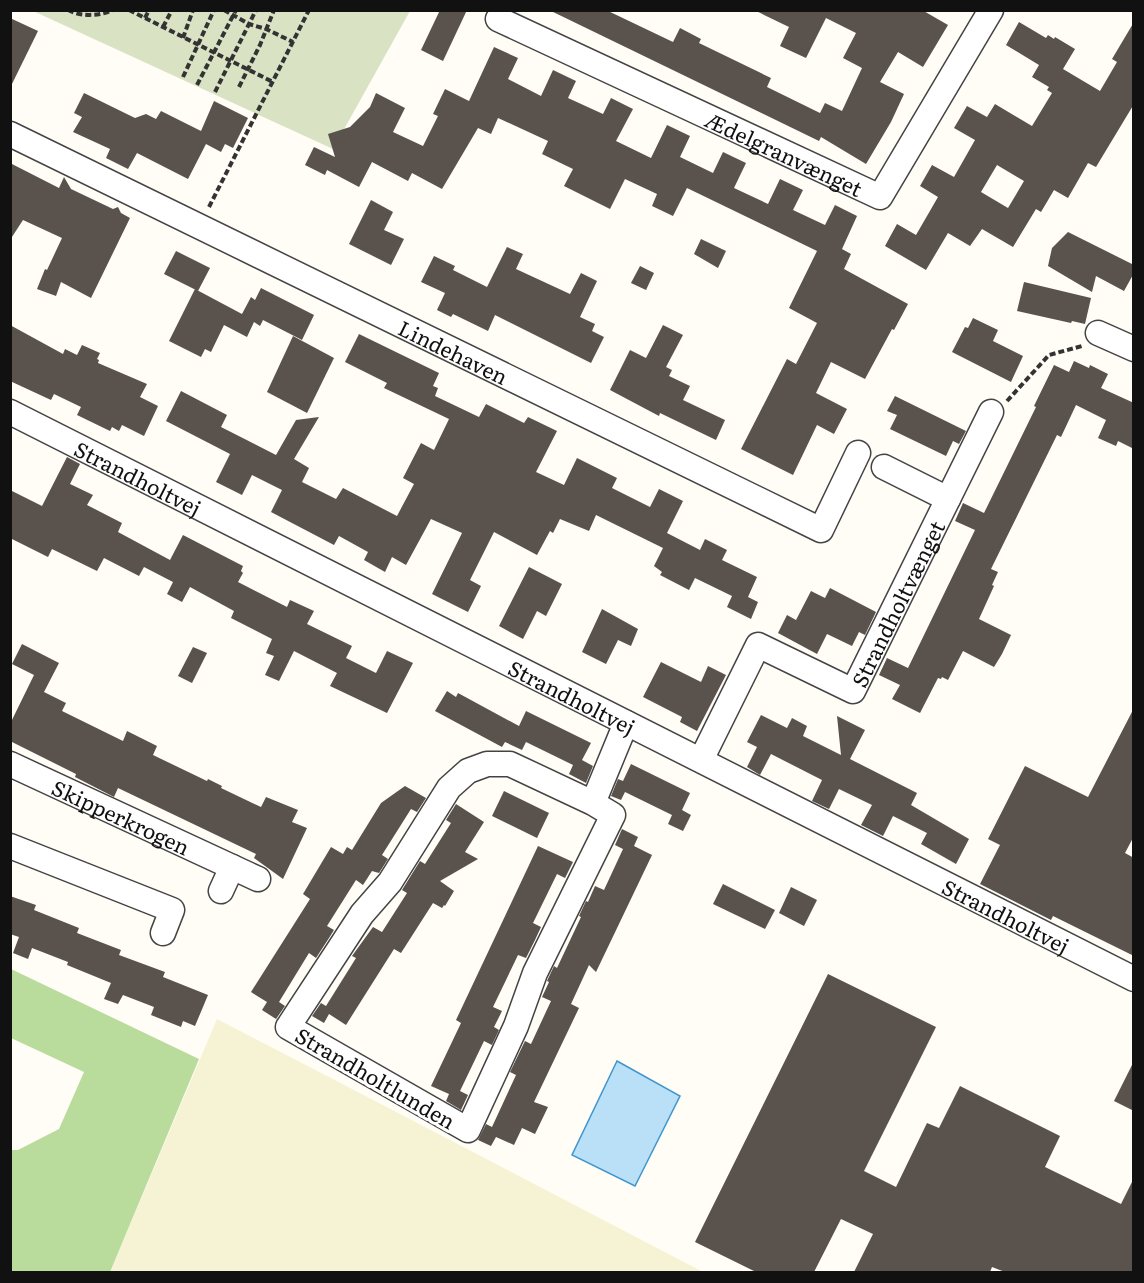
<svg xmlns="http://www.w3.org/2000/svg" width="1144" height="1283" viewBox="0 0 1144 1283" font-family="Literata,serif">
	<rect width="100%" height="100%" fill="#fffdf5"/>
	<!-- farmland -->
	<path fill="#f6f3d4" d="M217 1019 329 1077 703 1272H110Z"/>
	<!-- forest -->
	<path fill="#b9dc9c" d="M11 969 199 1059 110 1272H11V1150H18L59 1129 84 1072 11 1038Z"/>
	<!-- cemetery -->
	<path fill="#d9e3c4" d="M33 11H410L333 149Z"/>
	<!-- water -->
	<path fill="#b9e0f7" stroke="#3f96cf" stroke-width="1.5" d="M617 1061 680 1096 635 1186 572 1155Z"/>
	<!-- building -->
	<g fill="#5a524d" fill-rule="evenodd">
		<path d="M440 10H467L443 61 421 50Z"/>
		<path d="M549 10H606L673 42 680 28 701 39 699 43 771 78 767 87 820 113 825 103 842 111 862 68 843 58 856 33 826 18 806 58 780 46 789 27 754 10H922L948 25 923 67 898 52 880 82 904 94 891 122 866 164 821 137 819 141Z"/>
		<path d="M10 18 38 31 10 88Z"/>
		<path d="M1019 22 1046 38 1048 35 1054 39 1055 37 1075 49 1063 69 1100 91 1117 62 1112 59 1134 22V104L1096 167 1088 163 1068 198 1054 190 1041 212 1036 209 1013 247 982 229 970 246 948 233 926 270 885 246 897 224 916 235 938 197 920 186 932 165 954 177 975 140 954 128 967 106 987 117 995 104 1032 126 1052 93 1047 90 1049 87 1032 77 1039 65 1006 45ZM997 165 1024 181 1008 208 981 192Z"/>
		<path d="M494 47 518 58 508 79 541 96 553 70 576 81 568 98 603 114 611 98 633 109 616 141 651 158 667 125 690 136 680 157 713 173 723 152 746 163 734 188 768 204 780 179 803 190 793 210 825 225 835 205 857 216 842 249 851 254 844 269 908 304 894 330 892 329 865 379 831 362 816 393 847 409 834 434 817 425 793 475 741 449 787 359 796 364 817 323 789 308 817 251 687 188 673 216 652 206 657 194 625 179 610 209 564 186 573 169 542 154 548 141 498 118 491 134 478 128 442 189 412 173 408 181 372 162 359 187 327 170 325 175 305 165 314 147 335 157 328 134 350 127 370 107 376 93 405 108 393 132 423 146 438 116 433 114 445 89 469 101Z"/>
		<path d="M84 93 135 118 146 114 156 119 161 111 201 131 214 101 248 118 233 148 225 144 221 152 206 144 188 179 137 153 128 169 106 158 110 149 73 132 82 117 74 113Z"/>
		<path d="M10 163 59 188 64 177 71 189 113 209 118 207 121 213 130 218 91 298 61 282 56 296 37 289 45 269 47 270 62 238 23 220 10 240Z"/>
		<path d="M371 200 393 212 384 230 404 239 391 265 349 244Z"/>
		<path d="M1068 232 1134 265V273L1124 291 1096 276 1092 292 1048 266 1052 248Z"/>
		<path d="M701 239 726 251 718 268 694 254Z"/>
		<path d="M507 247 523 254 516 269 570 294 581 273 597 281 580 317 595 324 592 331 604 337 591 363 495 315 488 331 453 314 451 317 437 310 445 293 421 282 434 256 455 266 453 270 487 287Z"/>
		<path d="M176 251 210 268 198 291 164 274Z"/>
		<path d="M640 266 654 273 646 290 631 283Z"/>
		<path d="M1024 282 1091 298 1085 324 1072 321 1071 323 1017 311Z"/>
		<path d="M261 288 314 315 302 340 263 320 260 326 254 322 247 337 224 325 211 352 205 349 201 357 169 341 195 289 242 314 251 297 255 300Z"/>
		<path d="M973 318 998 330 993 341 1023 356 1011 382 952 352 965 327 968 328Z"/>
		<path d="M10 325 63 354 65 349 77 355 82 345 100 353 97 359 99 360 98 363 147 384 140 397 158 406 144 436 122 425 119 431 112 427 110 431 77 415 81 407 54 394 51 400 10 381Z"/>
		<path d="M663 325 683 335 666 367 672 370 669 376 690 386 683 400 725 420 716 440 660 413 659 416 610 390 630 350 646 358Z"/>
		<path d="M359 334 439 373 433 386 438 388 435 396 479 417 486 404 524 423 528 417 557 431 536 472 564 485 577 458 617 478 612 488 650 507 659 489 683 501 667 533 700 550 705 539 727 550 722 560 757 577 748 597 758 602 751 619 727 607 732 596 695 578 689 590 660 575 662 572 654 566 663 548 596 515 589 531 560 519 553 533 550 531 537 555 494 532 470 580 481 586 468 612 432 594 462 533 431 519 406 565 392 557 385 572 364 560 368 552 339 536 334 545 271 512 282 490 252 475 242 495 216 482 230 454 166 421 181 391 227 415 221 427 276 455 296 420 319 417 294 459 309 468 302 482 336 499 343 488 397 516 414 484 403 478 421 443 434 450 449 419 384 388 387 383 345 362Z"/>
		<path d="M293 336 334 358 307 413 267 392Z"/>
		<path d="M1074 361 1089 368 1090 365 1108 374 1101 388 1134 403V449L1118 441 1116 446 1098 438 1106 420 1076 405 1061 437 1057 435 991 569 998 572 992 585 994 586 979 619 1011 635 1002 654 994 667 963 651 948 680 942 677 941 679 938 678 920 713 892 699 900 685 879 675 887 658 908 668 975 530 955 521 963 503 984 513 1036 407 1034 406 1054 365 1069 372Z"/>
		<path d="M895 396 966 431 959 444 953 441 946 456 890 429 897 415 887 411Z"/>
		<path d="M67 457 80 464 70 484 93 495 87 505 122 523 118 532 170 560 183 535 243 566 241 571 243 573 238 582 287 607 290 600 314 611 307 624 352 646 346 658 376 673 387 651 413 663 387 713 330 686 337 673 294 651 279 681 265 675 274 656 266 653 272 639 231 618 234 611 190 587 182 602 167 594 173 582 144 567 139 576 104 558 97 571 52 549 48 557 10 538V490L42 506Z"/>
		<path d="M529 567 562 584 546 616 537 611 523 639 499 626Z"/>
		<path d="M830 588 876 612 865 635 859 632 852 646 827 634 817 654 778 633 787 615 796 620 811 591 825 598Z"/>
		<path d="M602 609 638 629 631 646 618 640 606 664 582 652Z"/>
		<path d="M22 644 59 663 44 692 66 703 62 711 123 741 127 731 157 746 153 755 207 781 208 779 222 786 221 788 261 807 266 797 298 810 292 822 307 828 283 879 254 858 256 854 118 788 114 797 75 777 76 774 10 741V724L34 675 12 664Z"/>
		<path d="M193 647 207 653 192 683 178 676Z"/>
		<path d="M661 662 701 682 708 666 726 675 697 731 680 722 682 717 643 697Z"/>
		<path d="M447 691 456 697 458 693 519 726 526 711 591 743 582 760 593 766 586 783 569 774 573 765 526 742 522 750 505 742 502 747 435 711Z"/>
		<path d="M1134 708V836L1125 853 1134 858V956L1053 916 1051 920 980 884 1000 845 988 839 1025 766 1088 797Z"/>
		<path d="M761 715 787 728 792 718 807 726 803 736 841 755 837 716 865 730 850 759 917 793 911 805 969 839 956 864 921 844 927 833 893 816 883 836 861 825 872 805 839 789 829 809 812 801 822 780 771 754 760 775 747 767 757 747 747 742Z"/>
		<path d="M631 764 690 793 682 810 691 815 683 831 668 824 672 815 625 792 621 800 611 796 618 779 623 781Z"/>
		<path d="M405 786 426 798 417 812 411 809 382 855 388 859 379 873 372 871 363 885 356 880 327 926 334 930 329 938 316 958 309 953 279 1002 285 1006 276 1019 262 1010 267 1002 251 992 310 899 303 894 331 847 343 854 347 847 352 850 381 803Z"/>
		<path d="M504 791 549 813 537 838 492 816Z"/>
		<path d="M456 804 484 822 465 852 478 859 440 881 454 891 445 906 444 905 442 908 433 903 401 953 394 949 346 1025 329 1014 324 1023 312 1016 321 1003 326 1006 356 958 352 956 373 927 382 932 407 893 402 890 420 861 425 864 451 823 446 820Z"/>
		<path d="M622 829 638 837 634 846 652 855 596 972 589 965 571 1004 579 1008 534 1102 548 1107 535 1134 522 1128 514 1145 496 1137 491 1146 478 1140 486 1124 492 1127 516 1075 510 1072 525 1041 531 1044 551 1001 542 997 549 982 547 981 554 966 557 968 581 917 579 916 586 901 588 902 595 886 604 890 623 849 615 845Z"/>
		<path d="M538 846 573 862 565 878 557 874 533 923 541 927 535 940 526 958 518 955 493 1007 502 1011 494 1027 499 1030 492 1045 484 1041 460 1091 468 1095 461 1110 446 1101 449 1094 431 1086 461 1023 456 1020Z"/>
		<path d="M723 884 775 910 765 929 713 904Z"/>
		<path d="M791 887 817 900 804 926 779 913Z"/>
		<path d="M10 896 36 905 34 910 79 928 77 933 121 950 119 955 165 972 163 977 208 995 195 1026 183 1021 181 1027 151 1015 154 1007 123 995 118 1004 104 999 111 983 67 965 68 962 32 948 28 959 13 953 19 937 10 934Z"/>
		<path d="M828 974 936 1027 864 1171 896 1187 927 1123 939 1128 960 1086 1060 1136 1045 1167 1121 1204 1134 1178V1272H1005L992 1267 990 1272H854L873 1234 841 1219 814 1272H756L695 1242Z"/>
		<path d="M1134 1061V1111L1114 1101Z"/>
	</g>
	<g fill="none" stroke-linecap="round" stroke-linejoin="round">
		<defs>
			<g id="street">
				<path id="s1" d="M498 19 880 197 991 10"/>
				<path id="s2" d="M10 134 821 530 858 453"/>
				<path d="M1098 333 1134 349"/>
				<path id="s3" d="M10 412 1134 979"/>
				<path d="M884 467 948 499"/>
				<path id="s4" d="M701 760 758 645 853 691 991 412"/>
				<path id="s5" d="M10 764 258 879"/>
				<path d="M593 803 613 815 535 973 516 1026 468 1130 288 1027 362 914 390 882 449 788 468 771 487 764H510L593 803 626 723"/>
				<path d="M10 846 172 910 163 933"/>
				<path d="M221 891 232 867"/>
			</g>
		</defs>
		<!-- street casing -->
		<use href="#street" stroke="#444" stroke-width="27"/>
		<!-- path -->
		<g stroke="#333" stroke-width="4" stroke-dasharray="6 3" stroke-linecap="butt">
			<path d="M68 10C81 17 100 16 113 10"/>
			<path d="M129 10 273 82"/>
			<path d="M224 10 249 24 266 29 293 42"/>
			<path d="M145 18 149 10"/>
			<path d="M163 27 172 10"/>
			<path d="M183 38 193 10"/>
			<path d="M183 77 214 10"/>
			<path d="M197 85 236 10"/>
			<path d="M239 87 260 45 274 10"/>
			<path d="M215 92 256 10"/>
			<path d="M209 207 309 10"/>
			<path d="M1007 401 1049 355 1082 346"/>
		</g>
		<!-- street -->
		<use href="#street" stroke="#fff" stroke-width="24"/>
	</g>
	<g text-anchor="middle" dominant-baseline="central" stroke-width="6" stroke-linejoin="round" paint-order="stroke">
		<!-- street labels -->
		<g font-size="21" fill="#111" stroke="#fff">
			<text stroke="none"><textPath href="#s1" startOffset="316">Ædelgranvænget</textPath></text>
			<text stroke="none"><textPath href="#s2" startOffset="494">Lindehaven</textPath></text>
			<text stroke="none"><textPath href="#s3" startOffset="144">Strandholtvej</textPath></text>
			<text stroke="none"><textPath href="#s4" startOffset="332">Strandholtvænget</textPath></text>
			<text stroke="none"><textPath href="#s3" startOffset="630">Strandholtvej</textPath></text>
			<text stroke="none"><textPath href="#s5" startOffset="123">Skipperkrogen</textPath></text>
			<text stroke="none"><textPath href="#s3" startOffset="1116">Strandholtvej</textPath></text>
			<text transform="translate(376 1077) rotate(30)">Strandholtlunden</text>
		</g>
	</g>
	<!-- border -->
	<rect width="1144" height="1283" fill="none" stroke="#111111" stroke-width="24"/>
</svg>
